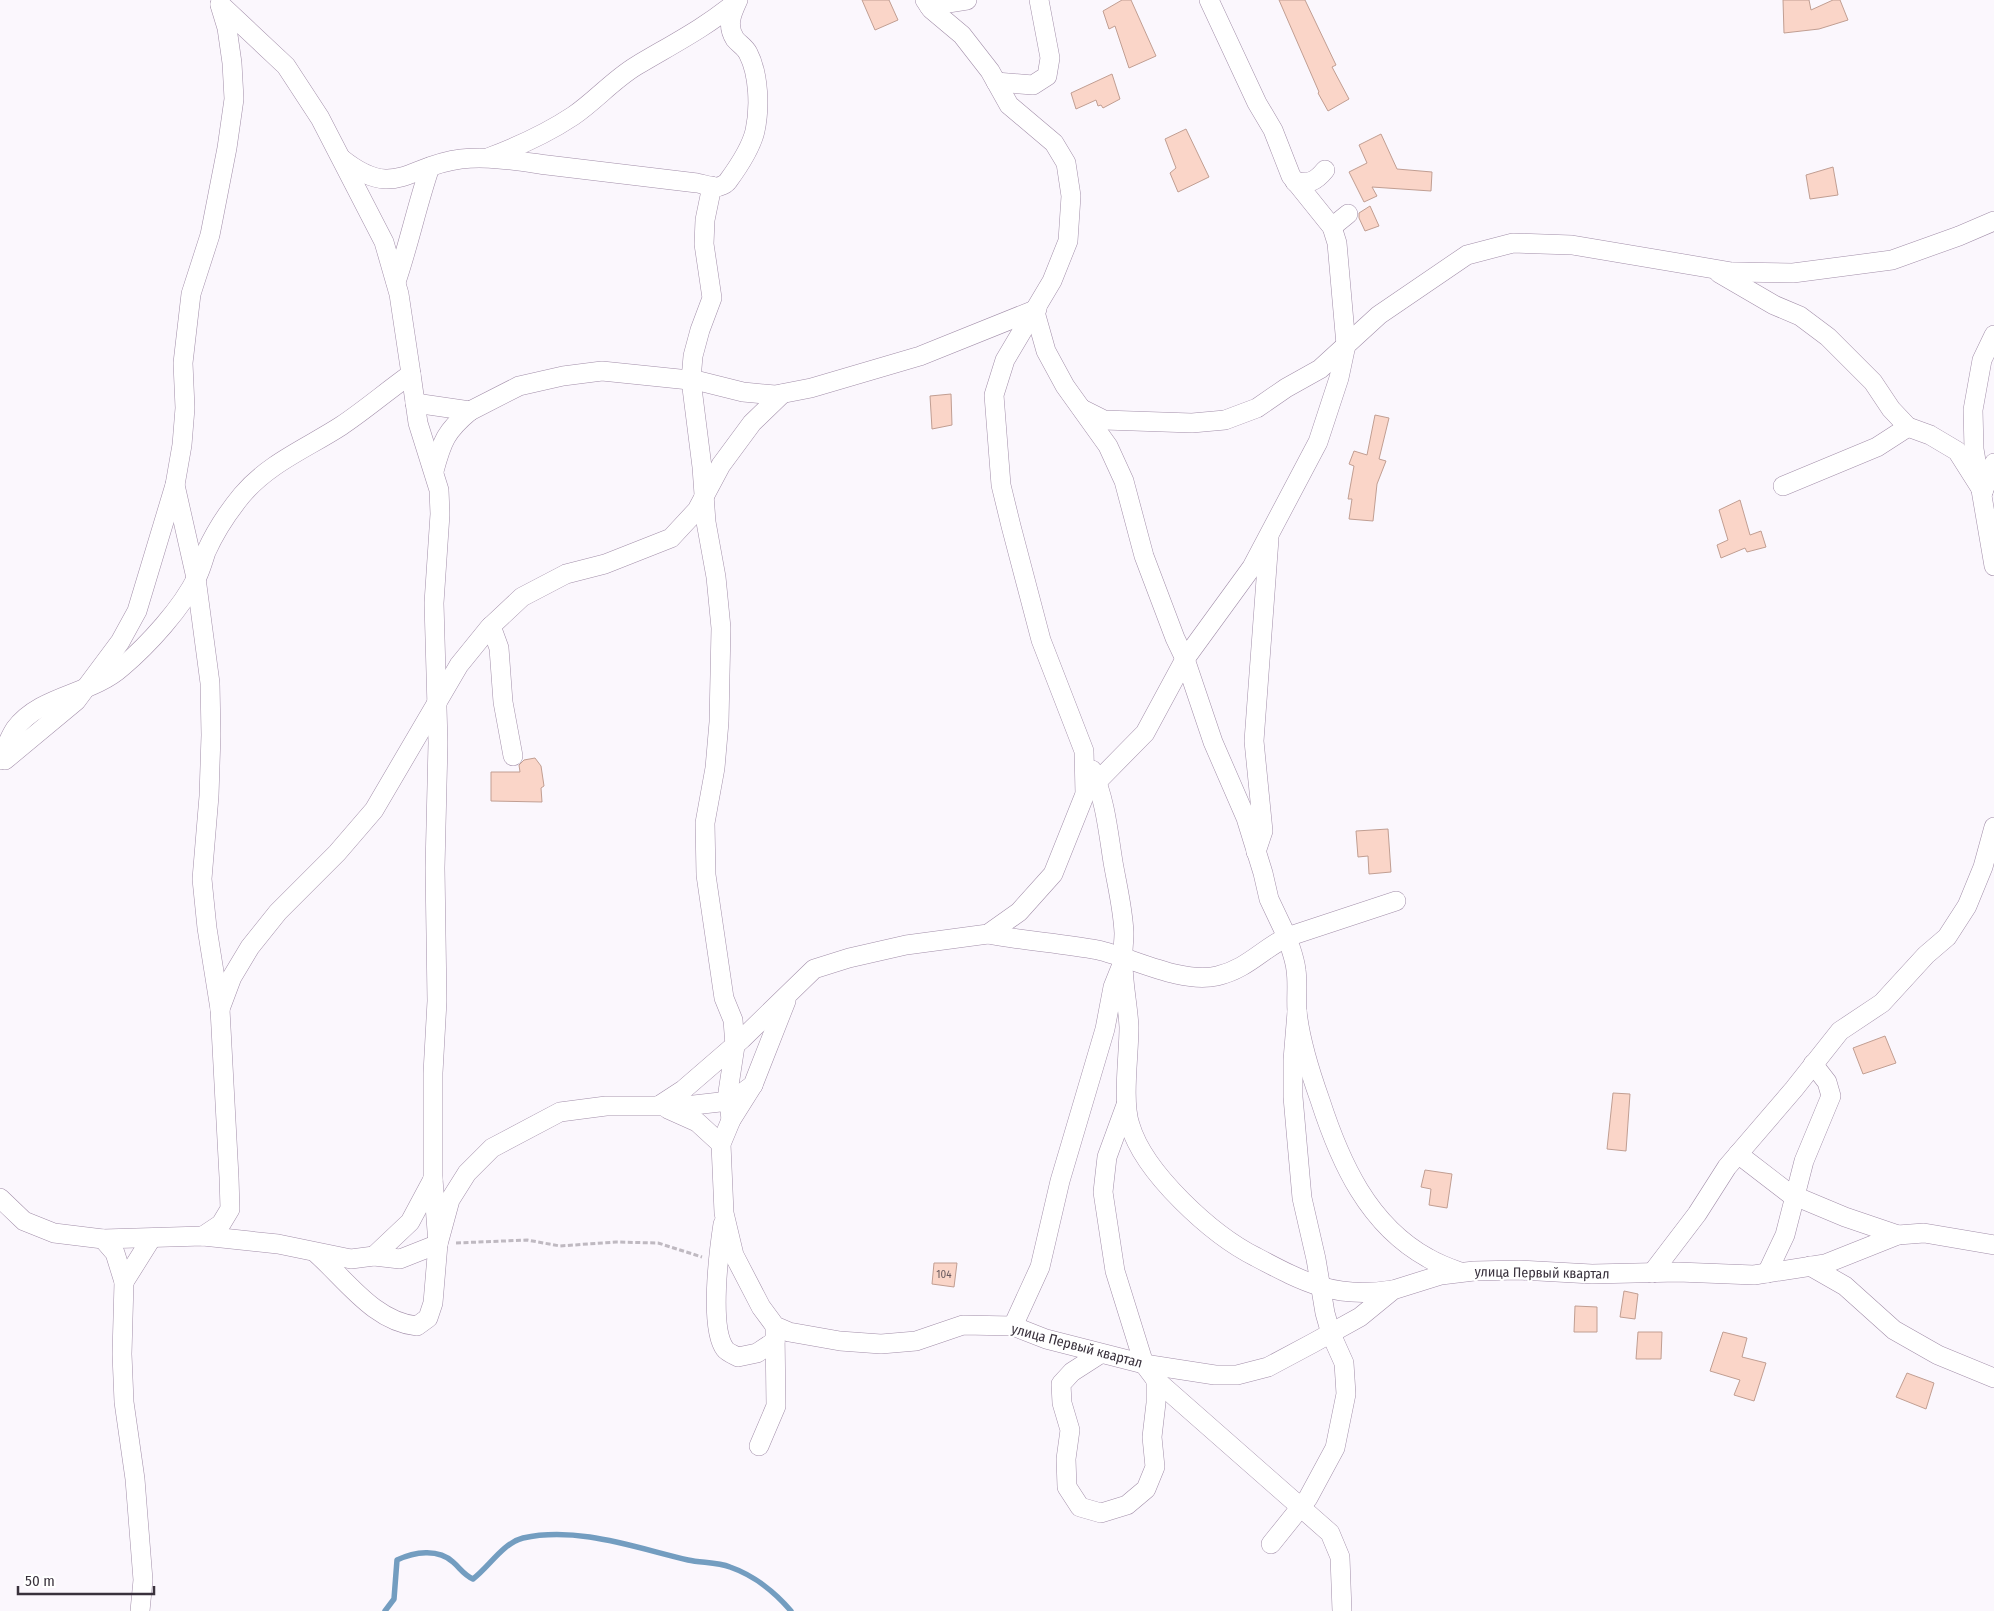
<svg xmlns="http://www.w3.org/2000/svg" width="1994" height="1611" viewBox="0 0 1994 1611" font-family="'Fira Sans Condensed',sans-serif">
	<rect width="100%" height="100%" fill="#fbf7fd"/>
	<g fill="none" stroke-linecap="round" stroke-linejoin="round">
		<!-- stream -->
		<path stroke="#739dc0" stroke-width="5.5" d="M385 1611 394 1599 397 1560C414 1552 438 1548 453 1562 461 1569 463 1574 473 1579 489 1567 503 1543 523 1538 578 1526 636 1548 688 1560 701 1563 717 1562 730 1567 753 1575 775 1592 791 1611"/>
	</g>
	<!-- building -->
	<g fill="#fad5c8" stroke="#c19e92">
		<path d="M862 0H889L898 20 875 30Z"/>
		<path d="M1122 0H1131L1156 56 1129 68 1115 26 1109 29 1103 11Z"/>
		<path d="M1279 0H1305L1336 65 1332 67 1349 99 1328 111 1318 93 1319 92Z"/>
		<path d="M1783 0H1809L1811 10 1833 0H1840L1848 20 1819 29 1784 33Z"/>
		<path d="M1112 74 1120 99 1103 108 1101 105 1098 106 1096 100 1076 109 1071 93Z"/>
		<path d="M1186 129 1209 177 1178 192 1170 173 1176 168 1165 139Z"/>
		<path d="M1381 134 1397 169 1432 172 1431 191 1372 187 1377 196 1364 202 1349 172 1367 163 1359 145Z"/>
		<path d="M1833 167 1838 195 1810 199 1806 175Z"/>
		<path d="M1370 206 1379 226 1365 231 1359 218V213Z"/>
		<path d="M951 394 952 425 932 429 930 396Z"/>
		<path d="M1375 415 1389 418 1379 459 1386 461 1377 484 1373 521 1349 519 1352 499H1348L1354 466 1349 464 1354 451 1367 455Z"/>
		<path d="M1740 500 1750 535 1761 531 1766 547 1747 552 1745 548 1721 558 1717 545 1728 540 1719 510Z"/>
		<path d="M535 758 541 766 544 786 541 788 542 802 491 801V772H520L519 765 524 760Z"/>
		<path d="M1388 829 1391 872 1369 874 1368 856 1358 857 1356 831Z"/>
		<path d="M1885 1036 1896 1063 1863 1074 1853 1048Z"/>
		<path d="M1613 1093 1630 1094 1626 1151 1607 1149Z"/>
		<path d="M1425 1170 1452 1174 1447 1208 1429 1205 1431 1189 1421 1187Z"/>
		<path d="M934 1263H957L954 1287 932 1284Z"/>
		<path d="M1624 1291 1638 1294 1635 1319 1620 1317Z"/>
		<path d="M1575 1306 1597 1307V1332H1574Z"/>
		<path d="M1638 1332H1662L1661 1359H1636Z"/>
		<path d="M1723 1332 1747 1338 1742 1357 1766 1363 1754 1401 1734 1395 1740 1380 1710 1371Z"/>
		<path d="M1907 1373 1934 1383 1926 1409 1896 1397Z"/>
	</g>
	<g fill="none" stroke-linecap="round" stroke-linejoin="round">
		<defs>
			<g id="street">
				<path d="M929 6 967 0"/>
				<path d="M996 82 1033 85 1047 76 1050 58 1039 0"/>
				<path d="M490 157C519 146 546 134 573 116 595 101 613 80 636 66 671 45 705 28 736 2"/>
				<path d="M342 159C395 201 408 165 461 159 490 156 518 161 547 165 597 171 647 177 697 183 703 184 710 187 716 187 720 187 726 184 728 181 739 166 751 148 755 131 760 108 759 74 748 53 745 47 739 44 735 39 726 25 732 13 738 0"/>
				<path d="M1295 182C1310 184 1316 181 1325 170"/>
				<path d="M712 186 705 220 704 244 712 298 700 330 693 356 691 380 702 467 706 522 716 577 721 628 719 722 715 768 705 823 706 875 724 998 733 1020 735 1046 728 1092 731 1120"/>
				<path d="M1332 227 1348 214"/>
				<path d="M1719 273 1774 305 1800 316 1828 337 1873 382 1891 409 1908 427 1930 435 1957 451 1983 492"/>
				<path d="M396 282C409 244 417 205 430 167"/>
				<path d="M1994 335 1982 360 1973 410 1974 449 1994 566"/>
				<path d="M415 403 470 411 519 386 563 376 602 371 699 381 743 392 775 395 811 388 920 356 1037 309"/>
				<path d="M1082 409 1104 420 1192 423 1225 420 1257 408 1286 388 1320 369 1379 315 1467 255 1513 243 1572 245 1732 272 1793 273 1892 260 1959 236 1994 221"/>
				<path d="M434 471C442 441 446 431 470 411"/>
				<path d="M175 485 196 578 210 683 211 735 209 796 202 879 207 928 220 1009 229 1177 230 1209 221 1224 203 1236"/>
				<path d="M1783 486 1877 447 1908 427"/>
				<path d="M1983 492 1994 463"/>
				<path d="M491 626 499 648 503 702 513 756"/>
				<path d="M0 760C5 750 9 738 15 729 40 695 91 695 122 667 148 645 182 608 197 577 201 569 203 561 206 552 215 532 228 512 242 495 269 463 307 448 341 426 365 410 387 391 411 374L399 294 384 242 320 118 286 66 220 4"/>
				<path d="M5 760 76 701 120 642 137 611 175 485 182 445 185 408 183 363 191 294 210 235 227 148 234 99 232 63 227 28 220 5"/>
				<path d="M1092 770C1105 799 1108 830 1113 862 1117 885 1123 909 1124 933 1124 943 1122 953 1123 963 1123 984 1128 1006 1129 1027 1129 1055 1122 1101 1130 1125 1144 1173 1212 1235 1256 1257 1305 1283 1336 1299 1392 1290"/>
				<path d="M1085 794 1145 733 1185 659 1252 567 1318 442 1339 378 1346 345 1337 243 1332 227 1291 176 1273 130 1257 103 1209 0"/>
				<path d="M1256 852 1263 831 1254 741 1269 539"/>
				<path d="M1396 901 1287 937C1290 947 1295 959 1296 970 1298 983 1296 998 1297 1011 1300 1041 1310 1072 1320 1100 1340 1162 1368 1225 1428 1258 1438 1264 1449 1268 1460 1272"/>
				<path d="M988 934C1024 941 1061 943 1098 950 1133 958 1181 984 1217 976 1247 969 1261 950 1287 937L1269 899 1263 873 1246 818 1213 742 1185 659 1175 638 1144 556 1124 481 1108 446 1065 386 1046 351 1035 312"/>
				<path d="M220 1009 232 977 250 947 278 912 337 853 374 810 459 665 489 628 522 597 566 574 605 564 671 538 697 510 721 465 752 423 782 394"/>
				<path d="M753 1085 731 1120 721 1144 724 1213 734 1255 761 1307 775 1326 789 1332 840 1341 881 1344 916 1341 963 1325 1013 1326 1046 1339 1144 1364 1215 1375H1237L1268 1367 1313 1343 1360 1317 1393 1290 1441 1275 1474 1271 1519 1270 1592 1274 1678 1272 1754 1275 1825 1264 1898 1235 1924 1233 1994 1245"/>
				<path d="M660 1105 683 1090 742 1039 814 969 849 958 906 945 988 934 1019 912 1053 874 1085 794 1084 751 1041 640 1011 526 1001 485 994 395 1005 360 1052 281 1068 241 1071 196 1066 163 1054 143 1009 105 990 71 962 35 931 9 925 0"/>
				<path d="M1126 1105 1107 1157 1103 1192 1115 1271 1144 1364 1156 1380 1330 1533 1340 1557 1342 1611"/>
				<path d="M668 1109 697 1122 721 1144"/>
				<path d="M1738 1154 1790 1194 1845 1217 1898 1235"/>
				<path d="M0 1198 24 1221 54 1233 103 1239 203 1236 278 1244 351 1259 374 1256 400 1259 438 1244 450 1200 467 1173 492 1148 560 1112 606 1106H685L729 1101 738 1096 753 1085 786 1001"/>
				<path d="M723 1224C719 1250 709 1328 725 1349 727 1352 734 1355 738 1357L757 1353 775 1341"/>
				<path d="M103 1239 115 1253 124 1282 122 1354 124 1402 135 1479 143 1580 140 1611"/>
				<path d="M317 1254C347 1281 375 1322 417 1326L428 1318 433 1303 438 1244 433 1179V1073L437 1001 435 868 438 743 434 603 440 514 439 490 418 423 411 374"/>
				<path d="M374 1256 410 1222 433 1179"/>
				<path d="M1810 1266 1845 1286 1894 1330 1938 1355 1994 1378"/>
				<path d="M1652 1273 1697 1214 1727 1167 1794 1089 1840 1031 1882 1003 1926 955 1947 937 1967 906 1983 867 1994 827"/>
				<path d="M1767 1273 1785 1235 1804 1161 1831 1096 1827 1082 1813 1064"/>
				<path d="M124 1282 151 1239"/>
				<path d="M1013 1326 1040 1267 1060 1181 1105 1029 1113 987 1121 967"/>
				<path d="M1100 1354 1072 1372 1061 1384 1062 1403 1070 1430 1066 1459 1067 1487 1080 1507 1101 1513 1127 1505 1146 1489 1155 1467 1152 1437 1156 1403V1380"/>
				<path d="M759 1446 776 1406 775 1330"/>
				<path d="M1271 1544 1308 1498 1335 1448 1346 1394 1344 1363 1331 1334 1325 1313 1316 1259 1302 1198 1293 1097V1060L1297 1012"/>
			</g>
		</defs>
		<!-- street casing -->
		<use href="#street" stroke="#a28ea9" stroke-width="20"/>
		<!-- path -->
		<path stroke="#bfb9c1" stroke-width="3" stroke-dasharray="5 2.5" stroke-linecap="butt" d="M456 1243 527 1240 560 1246 616 1242 658 1243 702 1257"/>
		<!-- street -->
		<use href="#street" stroke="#fff" stroke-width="19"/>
	</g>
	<g text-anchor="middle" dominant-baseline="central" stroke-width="4" stroke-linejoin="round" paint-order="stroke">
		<!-- number labels -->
		<g font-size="11" fill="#695a5f">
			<text x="944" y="1274">104</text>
		</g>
		<!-- street labels -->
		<g font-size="14" fill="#39313c" stroke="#fff">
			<text transform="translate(1542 1273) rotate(1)">улица Первый квартал</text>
			<text transform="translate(1077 1346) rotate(15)">улица Первый квартал</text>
		</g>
	</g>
	<!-- scale -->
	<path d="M18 1586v8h136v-8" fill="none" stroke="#39313c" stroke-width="2.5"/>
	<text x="25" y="1586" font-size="15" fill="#39313c" stroke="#ffffff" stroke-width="4" paint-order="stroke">50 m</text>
</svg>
